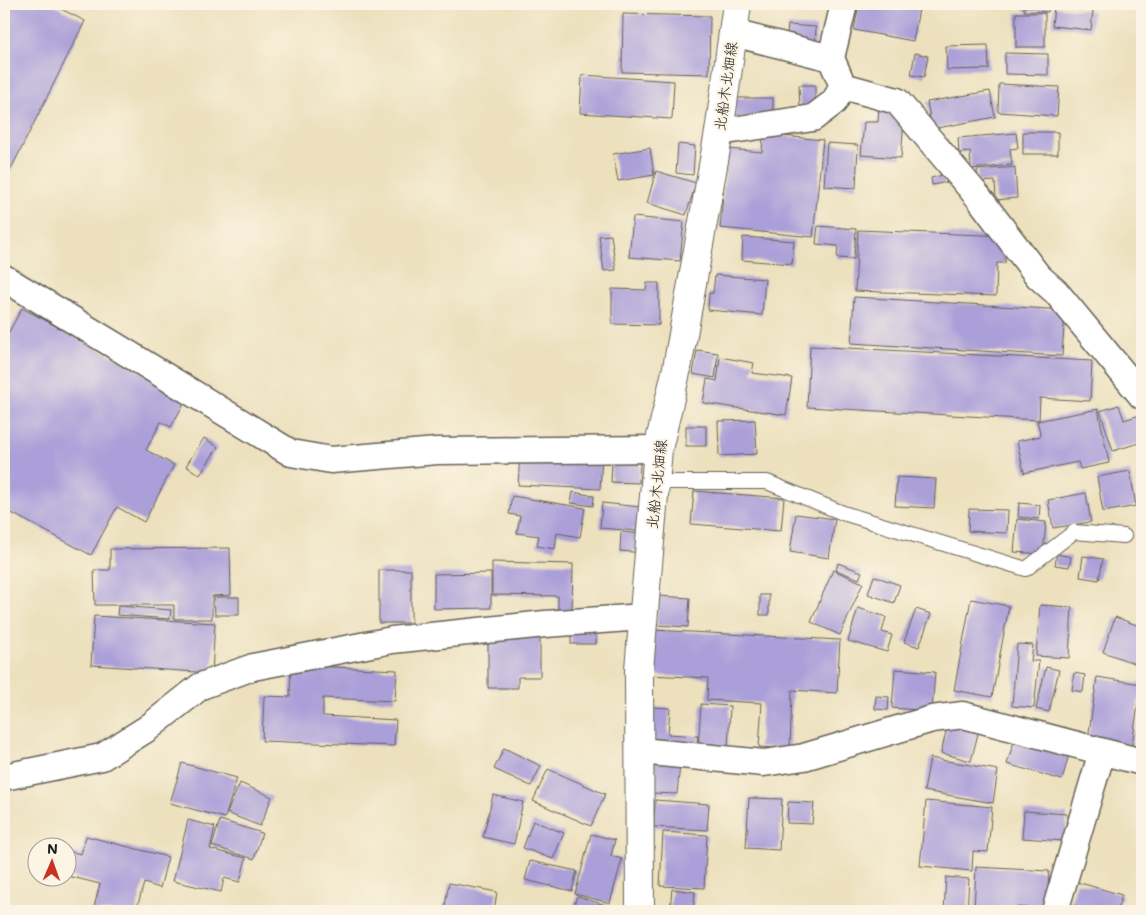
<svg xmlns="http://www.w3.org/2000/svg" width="1146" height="915" viewBox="0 0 1146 915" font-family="Mali,'Klee One',sans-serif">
	<rect width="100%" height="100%" fill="#fcf5e5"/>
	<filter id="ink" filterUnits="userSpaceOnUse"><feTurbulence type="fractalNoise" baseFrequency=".02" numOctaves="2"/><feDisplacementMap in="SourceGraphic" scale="10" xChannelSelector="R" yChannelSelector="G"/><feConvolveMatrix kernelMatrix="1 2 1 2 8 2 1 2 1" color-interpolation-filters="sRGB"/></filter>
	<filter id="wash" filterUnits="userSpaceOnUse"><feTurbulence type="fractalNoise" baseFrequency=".0096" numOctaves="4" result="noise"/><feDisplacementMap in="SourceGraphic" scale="20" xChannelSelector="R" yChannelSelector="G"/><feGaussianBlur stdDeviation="1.12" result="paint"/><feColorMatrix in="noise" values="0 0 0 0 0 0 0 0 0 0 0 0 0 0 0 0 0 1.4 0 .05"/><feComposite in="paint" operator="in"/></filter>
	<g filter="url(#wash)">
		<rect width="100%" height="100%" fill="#ece0bd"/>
		<g id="blocks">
			<!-- building -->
			<g fill="#aa9fd8">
				<path d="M4 4H51L85 21 4 183Z"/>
				<path d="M859 4H920L913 41 854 30Z"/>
				<path d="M1024 4H1049L1048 12 1024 11Z"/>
				<path d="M1054 7 1093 11 1091 30 1052 26Z"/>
				<rect x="1016" y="13" width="29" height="34"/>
				<path d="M623 14 710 16 709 74 622 72Z"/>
				<path d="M788 25 816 27 815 46 786 43Z"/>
				<path d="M988 45 989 69 947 70 946 46Z"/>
				<path d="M915 53 928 56 924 77 911 75Z"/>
				<path d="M1005 53 1048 54V75L1005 74Z"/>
				<path d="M582 75 674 81 672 119 580 113Z"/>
				<path d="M999 84 1059 87 1057 116 998 112Z"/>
				<path d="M799 85H815V108L800 109Z"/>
				<path d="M990 91 995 117 932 129 927 102Z"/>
				<path d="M735 98H773V118L735 117Z"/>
				<path d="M879 106 896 107 895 120H904L901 158 861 155 864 122H878Z"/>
				<rect x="1023" y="132" width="35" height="22"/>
				<path d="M1016 133 1018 148 1010 149 1012 165 971 169 970 152 959 153 958 138Z"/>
				<path d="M763 134 823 140 813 237 720 228 727 149 762 152Z"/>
				<path d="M827 143 858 145 856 188 824 186Z"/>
				<path d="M678 144 695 146 693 175 676 173Z"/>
				<path d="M650 148 654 175 618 181 613 154Z"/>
				<path d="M1015 167 1017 198 996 200 995 181 978 182 977 170Z"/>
				<path d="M656 171 696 183 686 215 647 203Z"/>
				<path d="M947 174 948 182 932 185 931 178Z"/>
				<path d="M633 217 684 222 680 261 629 257Z"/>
				<path d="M818 226 856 229 854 259 837 258 838 246 816 244Z"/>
				<path d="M858 230 1006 236 1005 263H997L996 296 855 291Z"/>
				<path d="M611 235 616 270 604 271 599 236Z"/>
				<path d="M743 237 794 241 792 264 742 260Z"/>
				<path d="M715 275 765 279 762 315 708 310 709 293H713Z"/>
				<path d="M647 283H659V325L612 324V289L646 290Z"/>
				<path d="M854 297 1065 310 1062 356 851 343Z"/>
				<path d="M22 308 188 396 171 427 161 422 146 450 174 465 144 522 117 507 91 555 4 509V338L5 339Z"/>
				<path d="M810 346 1092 361 1090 401 1040 398 1039 420 807 407Z"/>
				<path d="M697 350 718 353 715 378 693 374Z"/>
				<path d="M720 357 754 363 752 373 792 378 786 415 703 403 707 379 717 381Z"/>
				<path d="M1119 405 1124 420 1140 415 1142 423V442L1113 451 1100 411Z"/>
				<path d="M1098 409 1109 463 1080 469 1078 462 1024 473 1017 441 1041 436 1037 421Z"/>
				<path d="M755 420 757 454 719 456 718 421Z"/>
				<rect x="686" y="426" width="20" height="20"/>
				<path d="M204 438 218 447 200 475 186 466Z"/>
				<path d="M520 454 602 458 600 489 518 485Z"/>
				<path d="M612 462 640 463 639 483 611 482Z"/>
				<path d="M1130 471 1136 506 1103 512 1097 477Z"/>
				<path d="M897 477 936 479 934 508 895 506Z"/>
				<path d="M694 491 784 498 781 531 691 524Z"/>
				<path d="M573 492 594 496 593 506 571 503Z"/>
				<path d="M1086 493 1091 522 1053 528 1048 500Z"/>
				<path d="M512 496 585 508 580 537 557 533 555 549 537 546 539 536 517 533 520 516 509 514Z"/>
				<path d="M602 503 640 507 638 531 600 528Z"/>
				<path d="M1019 503 1040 505 1039 519 1018 517Z"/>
				<path d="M969 509 1008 510 1007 533 968 531Z"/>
				<path d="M796 514 835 519 829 558 790 552Z"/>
				<path d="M1017 519 1046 522 1043 554 1014 552Z"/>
				<path d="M621 532 646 534 644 553 620 551Z"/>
				<path d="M230 548 231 595 212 596V619H174V605H95L94 570H110V549Z"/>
				<path d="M1057 554 1071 557 1069 567 1055 565Z"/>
				<path d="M1083 556 1103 559 1099 580 1080 577Z"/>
				<path d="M492 562 573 564 572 611H558V596L492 595Z"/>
				<path d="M838 563 862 572 859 579 836 570Z"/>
				<rect x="379" y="570" width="32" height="53"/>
				<path d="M833 570 863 583 840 635 811 622Z"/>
				<path d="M491 573V608L434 609V574Z"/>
				<path d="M874 576 900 585 894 603 868 594Z"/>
				<rect x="760" y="595" width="9" height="20"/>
				<path d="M658 596 690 598 688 627 657 625Z"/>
				<path d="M214 597H239V615H215Z"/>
				<path d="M971 599 1009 606 992 697 954 690Z"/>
				<path d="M1040 605 1072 607 1069 658 1036 656Z"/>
				<path d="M118 606 171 610 170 619 117 615Z"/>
				<path d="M858 608 886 617 882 632 892 635 887 652 848 641Z"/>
				<path d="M916 609 931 614 919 647 904 642Z"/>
				<path d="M94 616 215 623 212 673 91 665Z"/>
				<path d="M1115 617 1142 627V666L1103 652Z"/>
				<rect x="571" y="624" width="25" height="20"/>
				<path d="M653 630 840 640 837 693 792 690 790 749 759 747 762 703 707 700 708 678 650 675Z"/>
				<path d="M488 633H540V677H518V688H488Z"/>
				<path d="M1017 644 1033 645 1031 661H1039L1034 708 1012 706Z"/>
				<path d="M291 665 397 670 395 701 323 698V716L396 720 394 746 262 741 264 696 290 697Z"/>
				<path d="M1046 667 1059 670 1049 712 1036 709Z"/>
				<path d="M895 669 935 672 932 711 892 708Z"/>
				<path d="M1074 673 1085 675 1083 692 1072 690Z"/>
				<path d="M1097 677 1141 684 1132 745 1088 739Z"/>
				<path d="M876 696 889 697 888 710 875 709Z"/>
				<path d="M701 704 730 706 728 749 698 748Z"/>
				<path d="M651 707 670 708 668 734 698 736 697 748 648 746Z"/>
				<path d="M949 719 980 726 971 761 941 753Z"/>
				<path d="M1017 731 1071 747 1062 780 1007 764Z"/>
				<path d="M504 748 541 766 531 786 494 769Z"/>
				<path d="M930 758 998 770 993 803 924 791Z"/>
				<path d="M653 761 680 764 677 794 651 793Z"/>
				<path d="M182 763 237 778 225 818 170 803Z"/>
				<path d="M548 769 605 794 591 826 533 801Z"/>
				<path d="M240 783 272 797 260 826 227 813Z"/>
				<path d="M493 795 523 802 514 844 483 837Z"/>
				<path d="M749 798 782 799 779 850 746 848Z"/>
				<path d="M655 800 709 804 707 830 654 827Z"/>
				<path d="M926 801 992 807 988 852 973 851 972 871 920 866Z"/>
				<path d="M788 802 814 803 812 824 787 823Z"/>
				<path d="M1024 811 1067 814 1065 841 1022 838Z"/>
				<path d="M188 820 215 827 210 849 246 858 240 882 224 878 221 892 173 881Z"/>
				<path d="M220 820 262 833 254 859 212 846Z"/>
				<path d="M533 821 564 833 553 859 523 848Z"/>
				<path d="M663 832 707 835 704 888 660 886Z"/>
				<path d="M591 834 615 840 611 856 622 859 610 903 575 894Z"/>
				<path d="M86 836 168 857 160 888 144 883 136 911H93L100 884 68 876V851L81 854Z"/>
				<path d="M530 861 577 871 572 891 525 880Z"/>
				<path d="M976 867 1049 871 1047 909 1017 907V911H974Z"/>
				<path d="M946 877 969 879 967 911H944Z"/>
				<path d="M1077 882 1122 895 1117 911H1068Z"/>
				<path d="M449 883 497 892 494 911H444Z"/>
				<path d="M672 889 695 892 693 911H670Z"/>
				<path d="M577 896 608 906 606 911H572Z"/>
			</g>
		</g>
	</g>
	<g filter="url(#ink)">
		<use href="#blocks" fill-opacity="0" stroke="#656154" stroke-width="1"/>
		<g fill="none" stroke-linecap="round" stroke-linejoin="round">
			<defs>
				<path id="lane" d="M656 482H767L843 513 1026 569 1074 532 1124 536"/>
				<g id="street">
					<path d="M844 4 831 58 843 86 897 101 979 198 1038 276 1056 292 1142 396"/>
					<path d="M733 33 831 58"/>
					<path d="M719 132 813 118 834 102 843 86"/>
					<path d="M4 278 291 453 331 460 437 451 658 449"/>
					<path d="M640 751 764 763 804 757 932 719 963 715 1142 762"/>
					<path d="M4 777 102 757 148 728 201 686 253 667 392 640 545 624 643 617"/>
					<path d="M1055 911 1102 752"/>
				</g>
				<path id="secondary" d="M640 911 639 669 658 449 677 368 719 132 737 4"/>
			</defs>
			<!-- lane casing -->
			<use href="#lane" stroke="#656154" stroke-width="16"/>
			<!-- street casing -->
			<use href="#street" stroke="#656154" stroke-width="29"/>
			<!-- secondary casing -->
			<use href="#secondary" stroke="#656154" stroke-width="30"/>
			<!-- lane -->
			<use href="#lane" stroke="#fff" stroke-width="14"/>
			<!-- street -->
			<use href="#street" stroke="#fff" stroke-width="26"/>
			<!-- secondary -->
			<use href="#secondary" stroke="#fff" stroke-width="28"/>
		</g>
	</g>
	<g text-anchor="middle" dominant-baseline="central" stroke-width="4.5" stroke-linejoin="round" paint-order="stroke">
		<!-- street labels -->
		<g font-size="15" fill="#1c1c1c" stroke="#fcf5e5">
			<text transform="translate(725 86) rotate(-82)">北船木北畑線</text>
			<text transform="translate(656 484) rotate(-84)">北船木北畑線</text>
		</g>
	</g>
	<!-- margin -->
	<rect width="1146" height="915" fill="none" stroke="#fcf5e5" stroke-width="20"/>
	<!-- north arrow -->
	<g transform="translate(52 862) rotate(2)"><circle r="24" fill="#fcf5e5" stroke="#a29e95"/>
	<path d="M0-4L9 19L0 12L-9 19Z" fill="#c8321e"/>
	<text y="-8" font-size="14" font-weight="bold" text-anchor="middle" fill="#1c1c1c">N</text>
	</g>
</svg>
